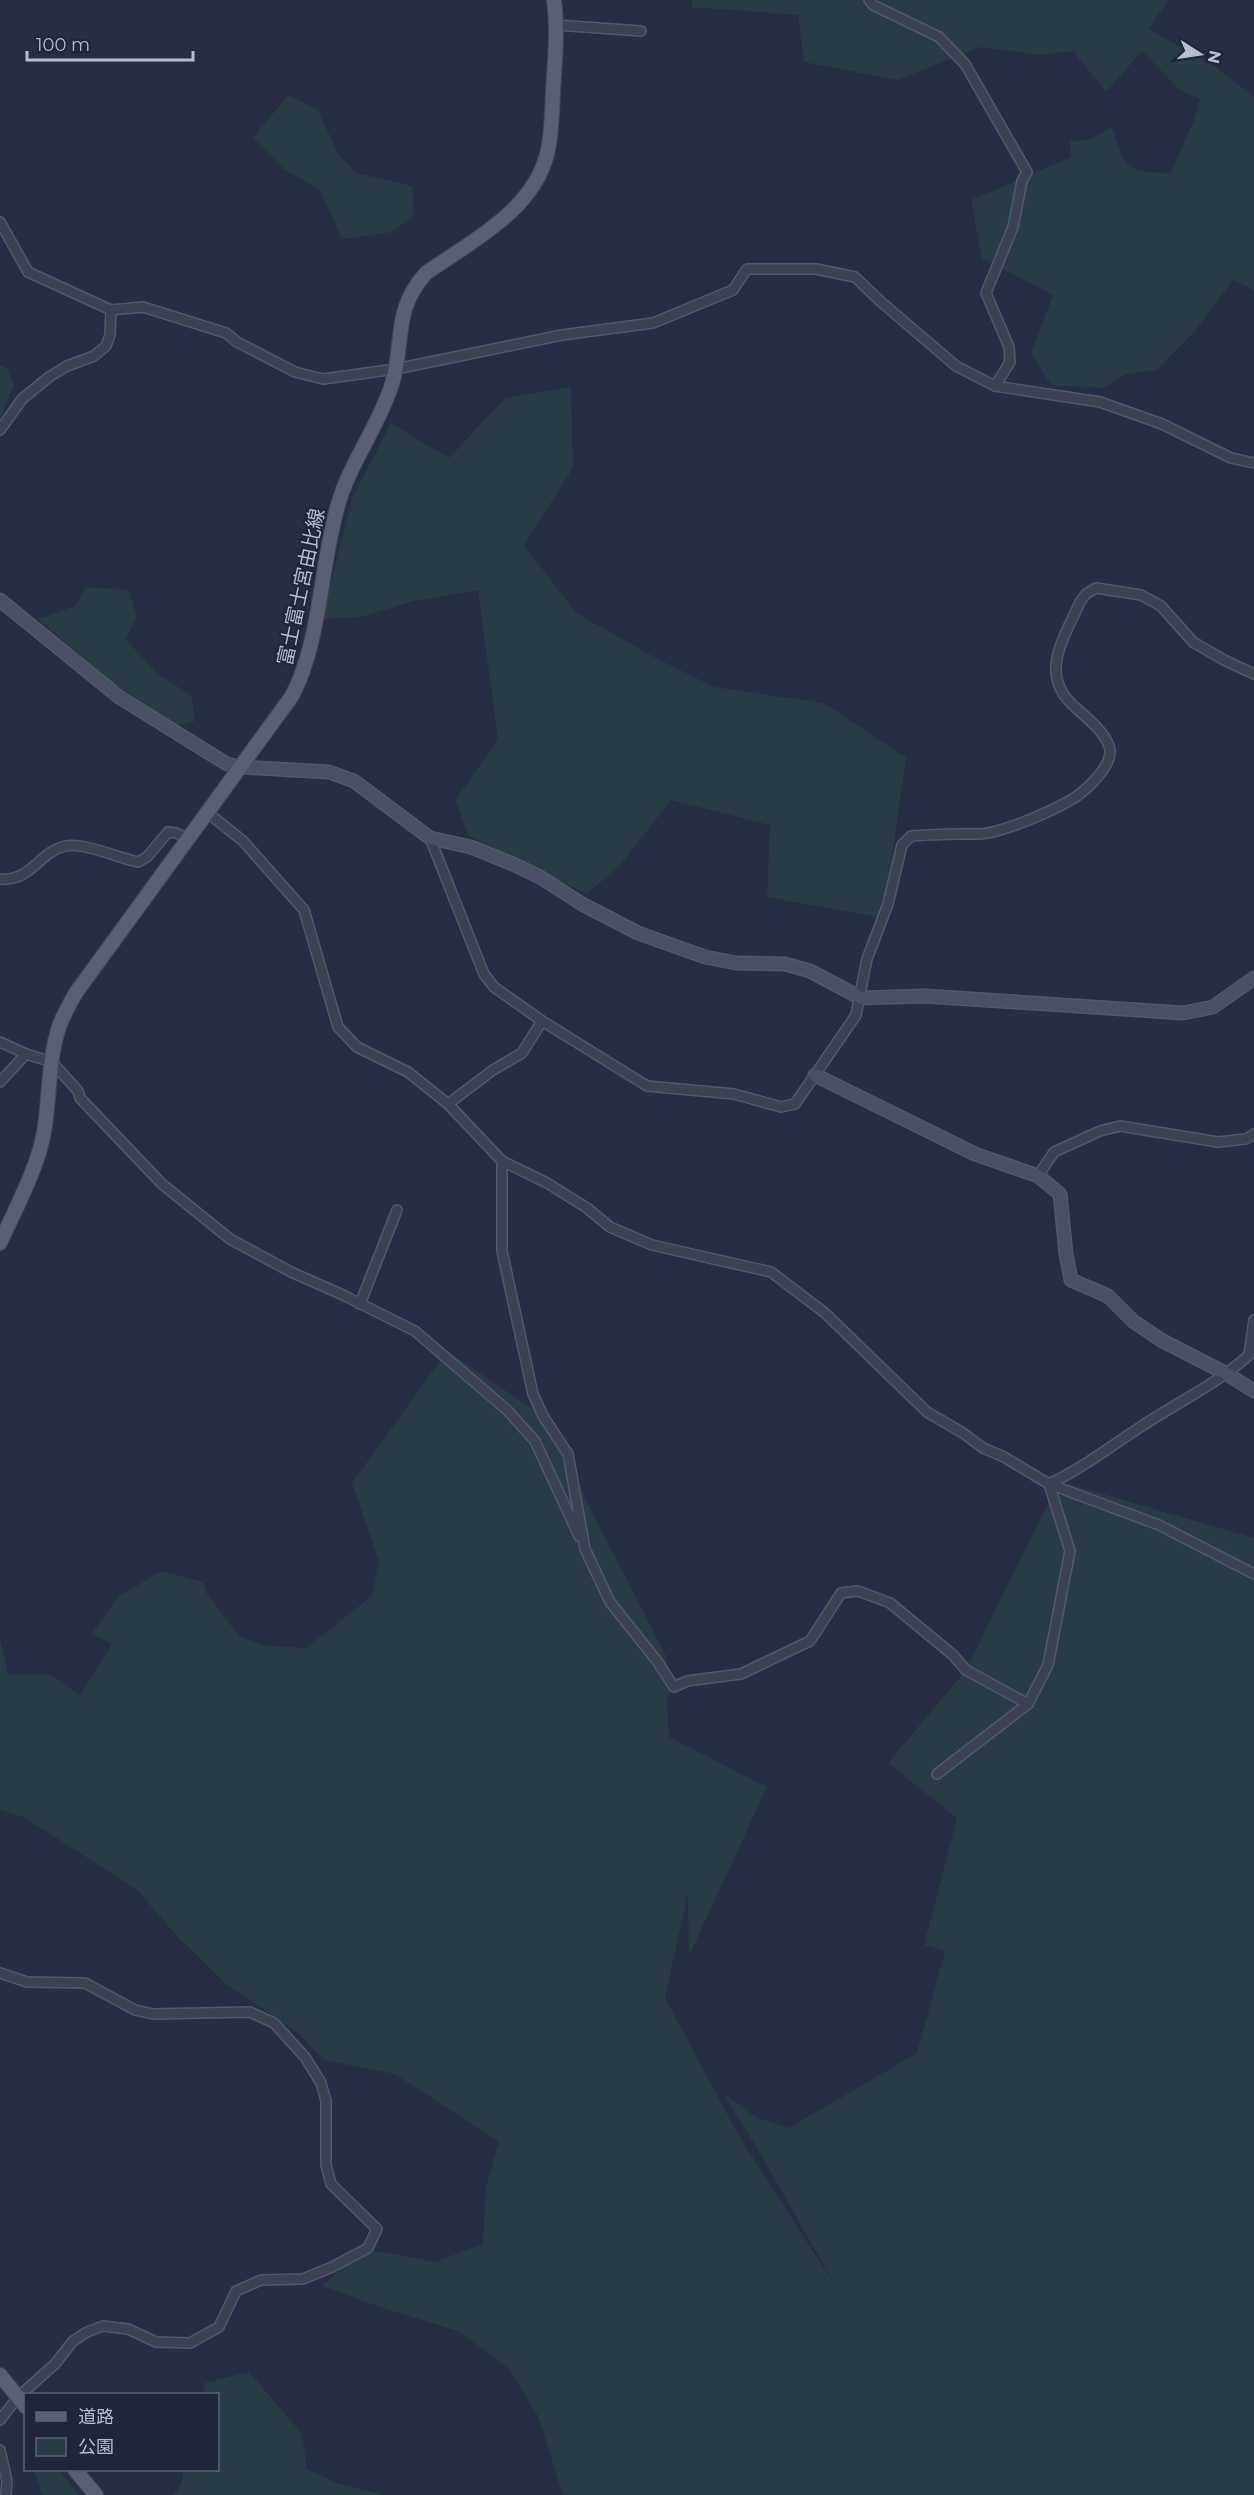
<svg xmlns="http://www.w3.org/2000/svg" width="1254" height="2495" viewBox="0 0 1254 2495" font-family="Montserrat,'Noto Sans JP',sans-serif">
	<rect width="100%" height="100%" fill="#272d44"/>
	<!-- green -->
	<g fill="#293c45">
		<path d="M692 0H1168L1149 29 1214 66 1254 97V290L1233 280 1196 330 1157 370 1126 374 1103 388 1051 385 1031 353 1053 295 982 258 971 200 1071 157 1070 141 1090 140 1112 127C1127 170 1124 172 1171 173L1194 120 1200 99 1180 90 1142 51 1106 92 1073 51 1040 55 981 47 897 80 804 62 798 15 692 7Z"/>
		<path d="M288 95 317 109 339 155 357 173 412 186 414 215 392 232 342 239 320 190 285 170 253 138Z"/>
		<path d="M0 365 7 369 14 385 0 419Z"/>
		<path d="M571 387 573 468 524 545 576 613 652 656 714 687 824 703 906 758 883 918 767 897 770 825 671 800 621 864 587 894 468 835 455 800 498 740 478 590 414 601 360 617 322 619 352 498 391 423 449 458 505 398Z"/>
		<path d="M86 587 129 590 137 618 125 639 158 674 192 696 195 721 177 726 114 684 38 619 75 606Z"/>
		<path d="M447 1351 543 1416 667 1658V1675L674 1687 667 1698 669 1737 767 1787 689 1956 688 1892 665 1998 739 2136 836 2287 760 2153 723 2093 757 2118 789 2128 917 2053 945 1951 924 1945 957 1818 888 1763 966 1670 1049 1501V1484H1069L1254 1538V2495H563L538 2416 509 2369 458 2331 377 2306 322 2286 349 2261 379 2251 435 2262 483 2244 486 2186 499 2142 395 2074 324 2060 298 2033 225 1983 178 1937 137 1890 24 1817 0 1810V1639L8 1674 52 1675 80 1696 112 1644 92 1633 118 1597 161 1571 203 1582 207 1594 239 1636 264 1645 306 1648 372 1596 379 1562 352 1483Z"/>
		<path d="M249 2372 302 2434 307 2469 337 2483 385 2495H173L181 2485 184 2470H218V2394H202L205 2383Z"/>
		<path d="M34 2470H59L79 2495H42Z"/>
	</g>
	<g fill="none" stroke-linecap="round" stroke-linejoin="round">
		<defs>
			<g id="street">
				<path d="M869 0 873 5 939 37 965 64 1027 172 1022 181 1013 227 986 293 1009 347 1010 362 995 386"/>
				<path d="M557 25 641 31"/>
				<path d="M0 222 28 272 111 310 143 307 226 333 237 342 295 372 323 379 396 369 562 335 653 323 733 290 747 269H816L855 277 880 301 956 366 995 386 1100 402 1162 424 1231 458 1254 463"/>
				<path d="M0 430 22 399 49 377 67 366 94 356 106 346 110 335 111 310"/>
				<path d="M208 813 243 841 304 910 338 1027 357 1047 408 1072 448 1104 502 1161 547 1183 587 1208 610 1227 652 1245 771 1272 825 1313 927 1412 963 1433 983 1448 1004 1457 1049 1484 1159 1525 1254 1574"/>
				<path d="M430 838 484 974 494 987 542 1021 647 1086 734 1094 781 1107 795 1104 856 1015 867 959 888 904 902 845 911 836C928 835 944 834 961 834 971 834 983 835 993 832 1016 826 1048 813 1069 801 1084 793 1116 764 1109 746 1103 730 1088 719 1076 708 1037 675 1064 639 1080 602L1086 594 1096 588 1141 595 1161 606 1193 642 1224 660 1254 674"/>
				<path d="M0 879C31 882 39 852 65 846 84 842 118 858 138 862L147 857 168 832 176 833 188 839"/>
				<path d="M0 1042 26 1054 52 1062 78 1091 80 1098 162 1184 230 1239 291 1272 343 1295 415 1331 507 1410 535 1441 579 1536"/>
				<path d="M0 1082 26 1054"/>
				<path d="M448 1104 493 1070 522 1053 542 1021"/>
				<path d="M502 1161V1251L533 1394 543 1416 568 1454 585 1549 610 1602 657 1661 674 1687 687 1681 741 1674 810 1641 841 1593 858 1591 890 1603 953 1655 966 1670 1028 1704"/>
				<path d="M1038 1176 1054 1152 1100 1131 1120 1126 1218 1142 1246 1139 1254 1134"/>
				<path d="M360 1304 397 1210"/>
				<path d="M1049 1484C1083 1468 1111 1446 1142 1426 1178 1402 1217 1384 1249 1355L1254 1320"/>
				<path d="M937 1774 1028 1704 1048 1665 1070 1551 1049 1484"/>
				<path d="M0 1973 27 1982 85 1983 135 2010 153 2014 250 2012 274 2023 305 2057 321 2083 326 2101V2165L331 2184 377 2229 368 2248 332 2267 303 2279 261 2280 236 2291 219 2327 190 2343 156 2342 128 2329 103 2326 87 2332 73 2341 55 2364 18 2397 0 2420"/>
				<path d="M0 2450 7 2481 6 2495"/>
			</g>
			<g id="secondary">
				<path d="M0 600 119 697 227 764 240 767 329 772 354 781 430 838 471 847 515 865 540 877 582 904 638 933 705 957 736 963 785 964 810 971 861 998 925 996 1183 1013 1213 1007 1254 978"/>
				<path d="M815 1075 975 1154 1038 1176 1060 1194 1066 1254 1071 1280 1108 1296 1133 1321 1161 1340 1227 1374 1254 1391"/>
			</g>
			<g id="primary">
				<path d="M0 1243C15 1210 38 1167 44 1132 50 1097 48 1060 59 1027 63 1015 70 1004 75 994L292 696C321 641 320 566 338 505 350 462 379 426 392 384 405 341 392 311 426 273 470 242 533 211 547 154 552 134 552 112 553 91 555 60 558 30 554 0"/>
				<path d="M0 2375 26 2407"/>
				<path d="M75 2470 96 2495"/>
			</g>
		</defs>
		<!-- street casing -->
		<use href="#street" stroke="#54586b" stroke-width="12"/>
		<!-- secondary casing -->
		<use href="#secondary" stroke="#54586b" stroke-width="15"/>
		<!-- primary casing -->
		<use href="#primary" stroke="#42475a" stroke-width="16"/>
		<!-- street -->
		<use href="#street" stroke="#3c4154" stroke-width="9"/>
		<!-- secondary -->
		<use href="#secondary" stroke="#4a4e67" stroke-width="12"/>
		<!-- primary -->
		<use href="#primary" stroke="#5a5f74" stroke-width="14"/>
	</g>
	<g text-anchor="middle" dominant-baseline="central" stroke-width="4.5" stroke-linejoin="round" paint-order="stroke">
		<!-- street labels -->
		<g font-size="20" fill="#babdcd" stroke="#20253a">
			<text transform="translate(301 587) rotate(-78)">富士富士宮由比線</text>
		</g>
	</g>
	<!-- legend -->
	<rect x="24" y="2393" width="195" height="78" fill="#20253a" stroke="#5e6275" stroke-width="1.5"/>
	<rect x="36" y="2412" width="30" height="9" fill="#5a5f74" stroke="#5e6275" stroke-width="1.5"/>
	<text x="78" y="2423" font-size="18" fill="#babdcd">道路</text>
	<rect x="36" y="2438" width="30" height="18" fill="#293c45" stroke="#5e6275" stroke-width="1.5"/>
	<text x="78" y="2453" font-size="18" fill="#babdcd">公園</text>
	<!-- north arrow -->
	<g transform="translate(1200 54) rotate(102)" stroke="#20253a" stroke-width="4.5" paint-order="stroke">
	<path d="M0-4.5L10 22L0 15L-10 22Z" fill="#babdcd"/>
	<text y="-9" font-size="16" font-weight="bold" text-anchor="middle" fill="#babdcd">N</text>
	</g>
	<!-- scale -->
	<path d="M27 51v9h166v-9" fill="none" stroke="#babdcd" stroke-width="3"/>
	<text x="36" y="51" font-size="18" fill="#babdcd" stroke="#20253a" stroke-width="4.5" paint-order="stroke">100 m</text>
</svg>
